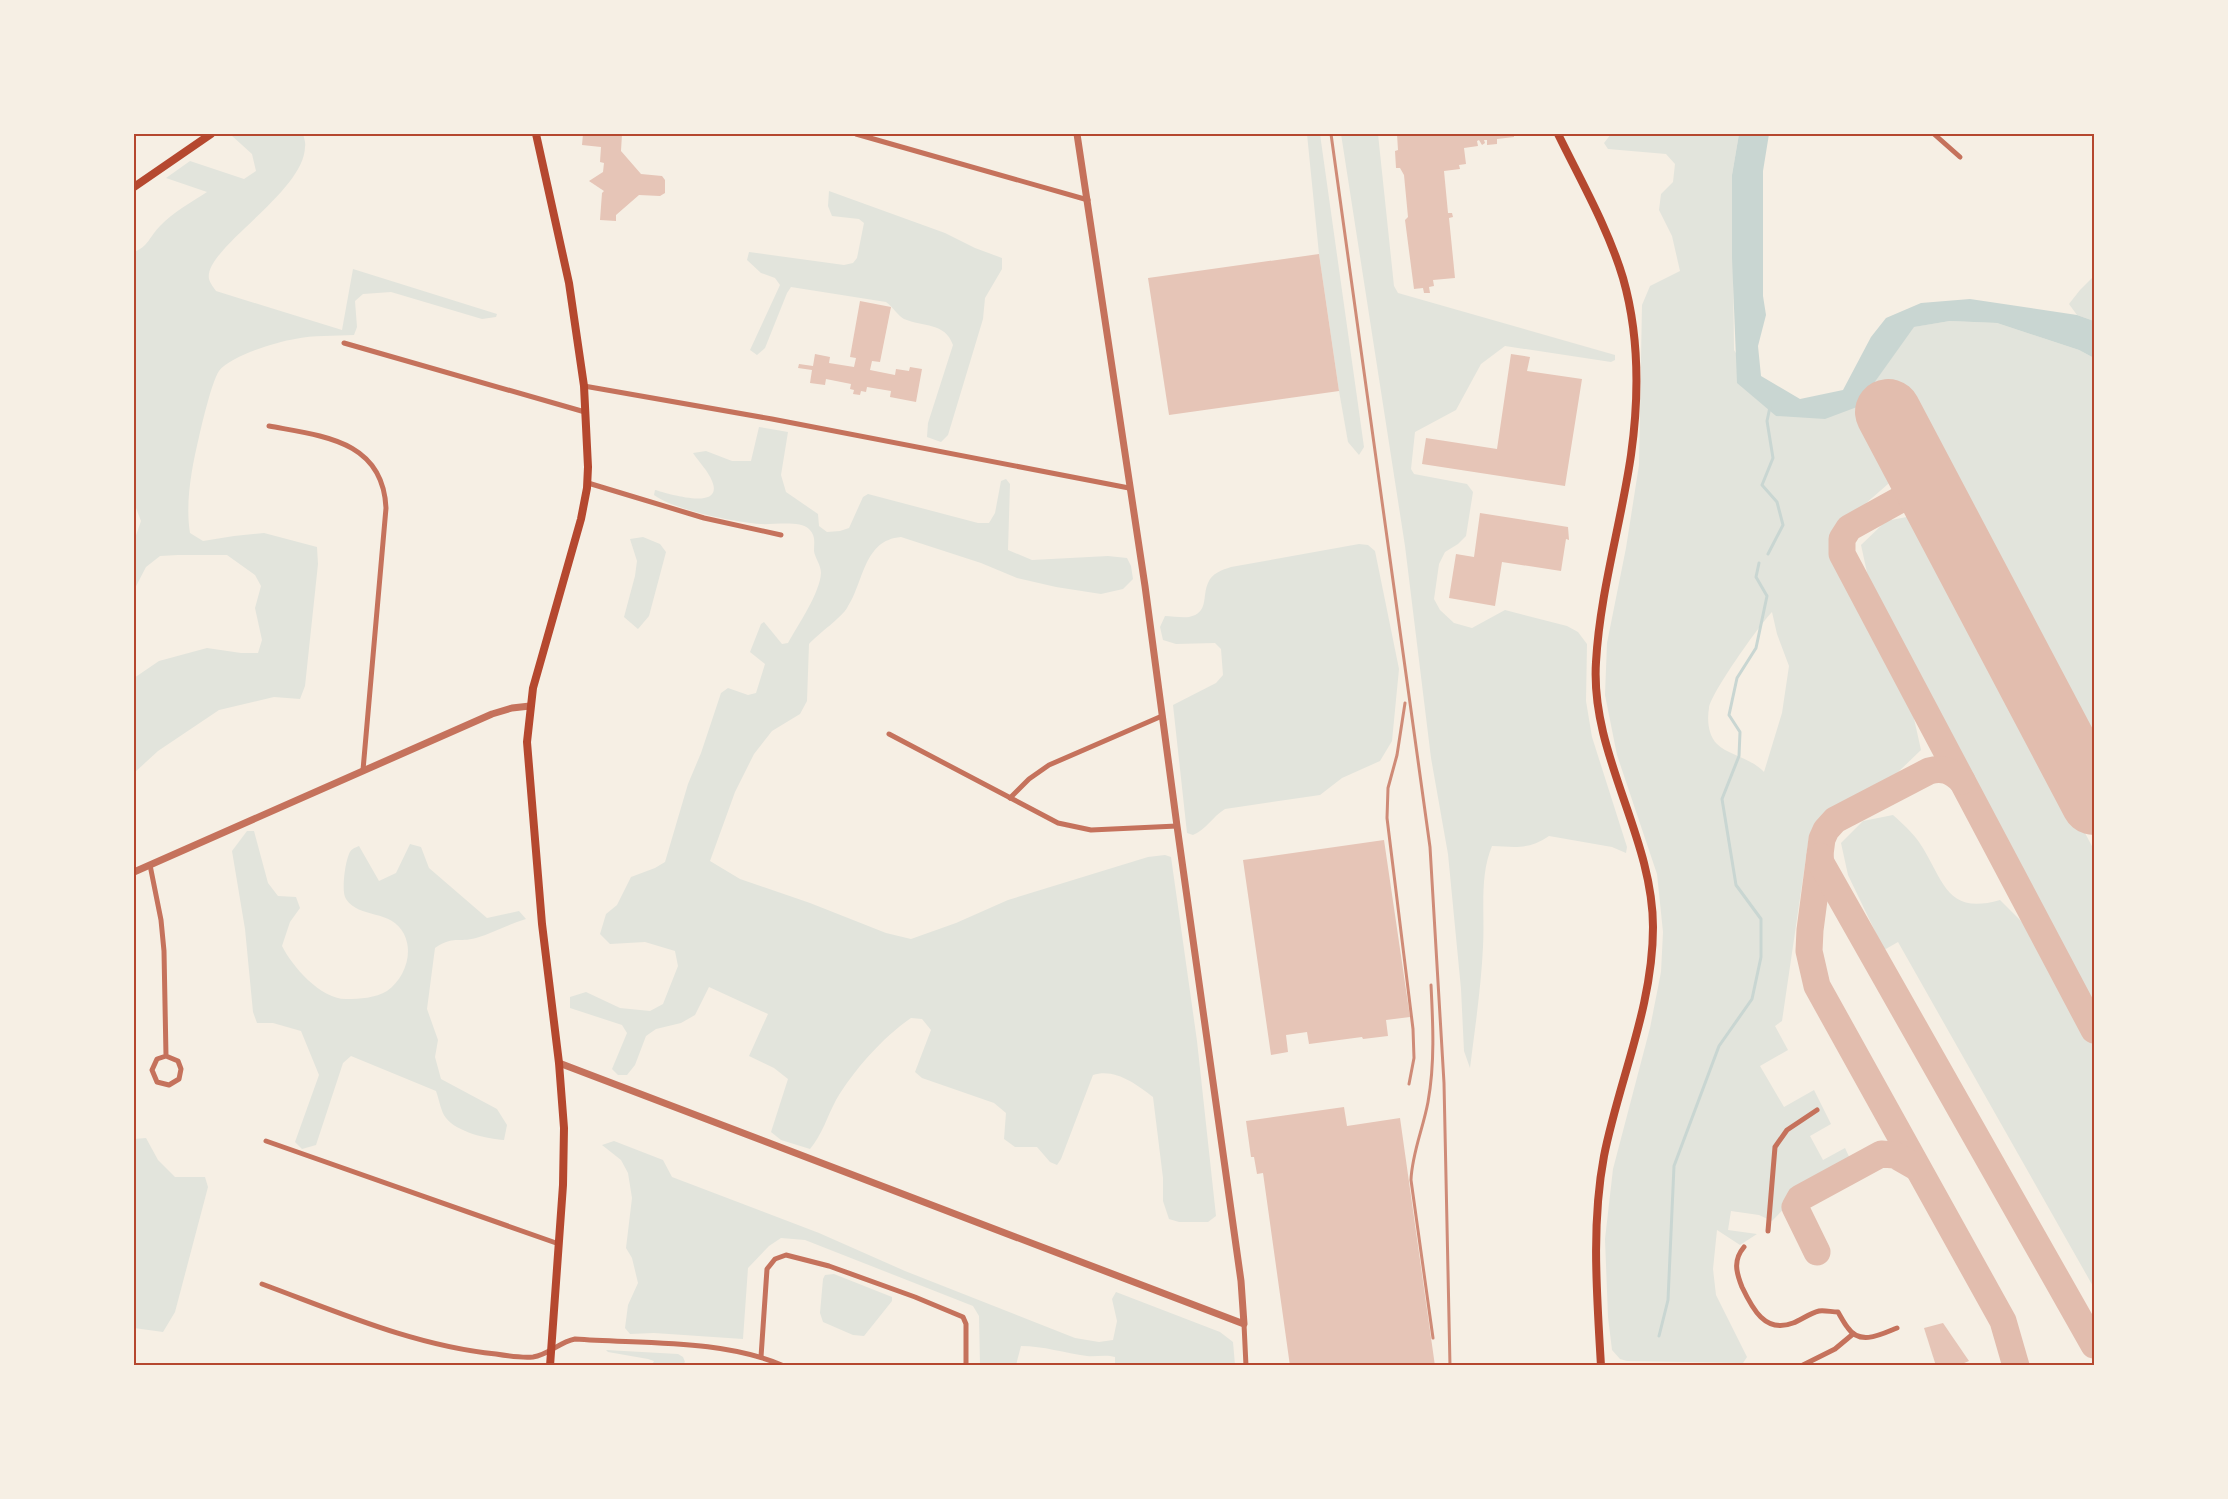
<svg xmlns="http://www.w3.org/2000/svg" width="2228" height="1499" viewBox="0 0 2228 1499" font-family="'Noto Sans',sans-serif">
	<rect width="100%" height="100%" fill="#f6efe4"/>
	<!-- green -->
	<g fill="#e2e4dc" fill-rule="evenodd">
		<path d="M233 134H303C304 138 306 143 305 147 304 193 203 249 209 279 210 283 214 288 216 291L342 330 353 269 497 314 496 317 482 319 391 292 363 294 355 301 357 327 354 335C335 336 313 335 295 339 276 342 230 356 219 371 212 381 202 424 199 437 192 466 185 503 190 533L203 541 234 536 264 533 317 547 318 564 305 686 300 699 274 697 219 710 158 751 134 773V678L159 661 207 648 241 653H258L262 640 255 608 261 586 255 575 227 555H178L160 556 146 567 134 590V541L141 521 136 508 134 507V252C148 247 150 236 160 226 173 212 192 202 207 192L166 178 190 161 244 179 256 171 252 154 231 135Z"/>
		<path d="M1307 134H1320L1364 447 1359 455 1348 442 1339 391 1319 254Z"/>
		<path d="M1341 134H1378L1394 286 1398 293 1615 355V360L1611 362 1505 346 1481 364 1456 410 1415 432 1411 469 1414 474 1467 484 1473 492 1466 536 1458 544 1445 552 1439 564 1434 599 1440 610 1454 623 1472 628 1505 610 1567 626 1578 632 1587 644 1586 701 1592 737 1627 847 1626 853 1612 847 1549 836C1528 850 1516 847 1492 846 1479 877 1485 913 1483 947 1481 988 1475 1028 1470 1068L1464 1051 1461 989 1448 854 1431 758 1405 546Z"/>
		<path d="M1611 134H1739L1732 175 1734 350 1776 416 1857 407 1913 327 1950 321 1997 323 2079 350 2094 358V754L1907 400 1867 422 1896 477 1840 526 1833 540 1834 555 1913 714 1921 750 1895 775 1819 821 1809 837 1782 1021 1775 1026 1788 1050 1760 1066 1784 1107 1814 1090 1831 1124 1810 1136 1823 1160 1845 1148 1852 1163 1801 1191 1772 1221 1759 1215 1731 1211 1728 1230 1757 1234 1740 1245 1717 1230 1713 1269 1716 1295 1747 1357 1743 1363 1627 1361 1620 1359 1612 1350 1608 1317 1605 1239 1613 1169 1650 1028 1661 972 1663 932 1657 874 1617 755 1605 695 1607 643 1626 548 1639 465 1642 305 1650 286 1680 271 1672 236 1659 210 1661 194 1673 182 1675 164 1666 154 1608 149 1604 143ZM1772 612 1777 634 1789 666 1782 713 1764 772C1751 758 1728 755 1717 744 1708 735 1707 720 1709 708 1711 693 1760 624 1772 612Z"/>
		<path d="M829 191 945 233 975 248 1002 258V269L985 298 983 319 948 435 941 442 927 437 928 423 953 345C945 322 923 327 904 319 898 316 893 307 886 302L791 287 787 293 765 348 757 355 750 350 780 285 775 278 761 273 747 260 749 252 844 265 853 263 857 258 864 223 859 219 832 216 828 206Z"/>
		<path d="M2094 276V321L2077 315 2069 304 2080 290Z"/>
		<path d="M759 427 788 432 781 475 786 492 818 514 819 526 827 532 840 531 849 528 863 497 868 494 978 523H989L995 513 1001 481 1006 479 1010 484 1008 550 1032 560 1108 556 1127 558 1131 566 1133 579 1123 589 1101 594 1056 587 1017 578 981 563 901 537C863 540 864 583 847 608 842 617 818 634 809 644L807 701 800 714 772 731 754 754 735 792 710 861 740 879 810 903 886 933 911 939 956 923 1008 900 1148 857 1165 855 1171 857 1197 1041 1216 1216 1208 1222H1179L1169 1219 1163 1201V1178L1153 1097C1136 1084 1115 1068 1093 1075L1061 1159 1057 1165 1050 1162 1037 1147H1015L1004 1139 1006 1113 994 1103 922 1078 915 1072 931 1030 922 1019 911 1018C883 1037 853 1071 836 1100 827 1117 822 1135 810 1149L781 1140 771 1132 788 1079 774 1068 749 1056 768 1014 709 987 695 1015 681 1023 656 1029 646 1036 635 1065 627 1075H618L612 1069 627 1033 622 1025 570 1008V997L586 992 620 1008 650 1011 663 1004 678 966 675 951 645 942 610 944 600 934 606 914 617 905 631 877 655 868 665 862 688 784 701 753 721 693 728 688 748 695 756 693 765 664 750 652 761 624 764 622 782 644 788 643C798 625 820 593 821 573 821 565 815 558 814 551 814 542 816 536 809 529 800 520 773 525 760 524 734 522 674 510 654 495L655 490C666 493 725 512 712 481 708 471 699 462 693 453L706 451 732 461H751Z"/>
		<path d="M1917 515 2094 850V1010L1904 654 1868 577 1861 545 1886 521Z"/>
		<path d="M643 537 660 544 666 552 649 616 638 629 624 617 635 576 637 561 630 539Z"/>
		<path d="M1359 544 1368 545 1375 551 1399 669 1392 741 1380 761 1342 778 1320 795 1225 809C1212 817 1207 829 1193 835L1187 833 1173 705 1216 683 1223 675 1221 649 1215 643 1176 644 1163 640 1160 627 1165 616C1172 616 1182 618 1189 617 1209 613 1202 596 1208 583 1212 573 1222 570 1231 567Z"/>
		<path d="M1893 815C1902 823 1912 832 1919 842 1944 879 1945 916 2000 900L2024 924 2031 934 2094 1047V1288L1898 942 1884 950 1848 875 1841 843 1863 821Z"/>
		<path d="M247 831H254L268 883 278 896 296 897 300 908 290 922 282 946C292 966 321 1000 347 999 359 999 376 998 387 991 404 979 414 954 404 934 392 909 359 919 346 899 341 892 345 863 349 854 351 849 354 848 359 846L379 881 396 873 410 844 421 847 429 868 487 918 519 911 526 919C509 924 493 933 476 938 458 943 454 935 435 948L427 1009 438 1040 435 1057 441 1079 497 1109 507 1125 504 1140C487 1139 457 1132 446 1118 441 1112 439 1099 436 1091L351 1056 343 1063 316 1145 302 1149 295 1142 319 1075 301 1031 273 1023H257L253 1012 245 929 232 851Z"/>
		<path d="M146 1138 158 1160 175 1177H205L208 1187 175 1312 163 1332 134 1328V1139Z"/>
		<path d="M614 1141 663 1160 672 1177 819 1233 905 1271 1075 1338 1099 1342 1113 1340 1117 1321 1112 1299 1116 1292 1220 1332 1233 1342 1235 1365H1115V1357C1106 1354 1096 1357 1087 1356 1065 1353 1043 1346 1021 1346L1016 1365H980L979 1316 973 1306 805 1240 781 1238 769 1246 748 1268 743 1339 654 1333 630 1334 625 1328 628 1305 638 1283 632 1258 626 1248 632 1198 628 1173 621 1160 602 1145Z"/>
		<path d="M834 1274 892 1297V1301L864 1336 853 1335 823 1322 820 1313 823 1279 825 1275Z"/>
		<path d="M606 1350 678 1354 683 1357 685 1362 682 1365 675 1363 674 1365H652L654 1361 648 1359 608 1352Z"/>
	</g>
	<!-- water -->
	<path fill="#c9d6d2" d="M1739 134H1769L1763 171V296L1766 315 1758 346 1761 376 1800 399 1843 390 1871 337 1886 318 1921 303 1970 299 2077 315 2094 321V358L2079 350 1997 323 1950 321 1914 327 1857 407 1825 419 1776 416 1737 383 1732 258V175Z"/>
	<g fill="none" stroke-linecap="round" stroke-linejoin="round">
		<!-- stream -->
		<g stroke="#c9d6d2" stroke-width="3">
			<path d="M1768 554 1783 525 1777 502 1762 485 1773 458 1767 421 1770 407"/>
			<path d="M1659 1336 1668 1300 1674 1166 1719 1046 1752 999 1761 957V919L1736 885 1722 799 1739 756 1740 732 1729 715 1737 678 1756 648 1767 596 1756 577 1759 563"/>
		</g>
		<!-- taxiway -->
		<g stroke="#e2bdae" stroke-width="27">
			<path d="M1941 512C1930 500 1920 493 1903 498L1849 528 1842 539V554L2094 1030"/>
			<path d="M1962 781C1952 771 1943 767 1929 771L1835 820 1826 830 1822 839 1810 930 1809 951 1817 986 2003 1321 2016 1366"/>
			<path d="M1820 856 1821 863 2094 1345"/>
			<path d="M1817 1252 1795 1207 1800 1198 1881 1154 1895 1155 1916 1167"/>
		</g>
		<!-- runway -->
		<path stroke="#e2bdae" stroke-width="66" d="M1888 412 2094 802"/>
	</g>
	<!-- building -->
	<g fill="#e6c5b7">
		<path d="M583 134H622L621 151 641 174 662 176 665 180V193L660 196 639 195 616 215V221L600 220 602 193 604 191 589 181 603 172 604 163 600 162 601 147 582 145Z"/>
		<path d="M1397 134H1514V137L1497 139V144L1487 145V140H1484L1485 143 1482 145 1479 140 1477 141 1478 146 1464 148 1466 164 1459 165 1460 169 1444 171 1448 213H1452L1453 217 1449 218 1455 278 1433 280 1434 286 1429 287 1430 293H1424L1423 288 1414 289 1405 220 1408 217 1404 175 1400 168H1396L1395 151 1398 150Z"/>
		<path d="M1319 254 1339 391 1169 415 1148 278Z"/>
		<path d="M860 301 891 307 880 362 872 361 870 370 895 375 896 369 909 371 910 367 922 369 916 402 890 397 891 391 867 387 866 392 861 391 860 395 853 394 854 390 850 389 851 384 826 379 825 385 810 383 812 370 798 368 799 364 813 366 815 354 830 357 829 363 854 367 856 358 850 357Z"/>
		<path d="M1511 354 1530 357 1527 371 1582 379 1565 486 1422 464 1426 438 1497 449Z"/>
		<path d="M1480 513 1568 527 1569 540 1566 539 1561 571 1502 562 1495 606 1449 598 1456 554 1474 557Z"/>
		<path d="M1384 840 1410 1017 1386 1020 1388 1036 1363 1039 1362 1037 1309 1044 1307 1032 1286 1035 1288 1052 1271 1055 1243 860Z"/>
		<path d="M1344 1107 1347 1126 1400 1118 1435 1366H1290L1263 1173 1257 1174 1254 1157H1251L1246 1121Z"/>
		<path d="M1943 1323 1969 1361 1957 1366H1936L1924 1328Z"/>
	</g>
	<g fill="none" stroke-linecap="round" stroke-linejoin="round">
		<!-- minor -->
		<g stroke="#c5725c" stroke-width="5">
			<path d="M856 134 1088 200"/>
			<path d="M1934 134 1960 157"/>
			<path d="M344 343 585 412"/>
			<path d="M584 386 772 419 1129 488"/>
			<path d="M269 426C322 436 383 440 386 508L363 770"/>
			<path d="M588 483 704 518 781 535"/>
			<path d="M889 734 1058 823 1091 830 1177 826"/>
			<path d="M1010 798 1029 779 1049 765 1162 716"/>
			<path d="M150 865 161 920 164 951 166 1056 157 1059 152 1070 157 1082 169 1085 179 1079 181 1069 178 1061 166 1056"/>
			<path d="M266 1141 559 1244"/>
			<path d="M1768 1231 1775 1147 1787 1130 1817 1110"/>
			<path d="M1744 1247C1733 1260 1736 1272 1742 1287 1752 1308 1765 1334 1793 1323 1801 1320 1810 1313 1819 1311 1824 1310 1832 1312 1838 1312 1841 1317 1844 1323 1848 1328 1860 1346 1882 1334 1897 1328"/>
			<path d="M262 1284C338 1312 415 1346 496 1354 508 1356 522 1358 533 1357 549 1355 559 1342 575 1339 641 1344 723 1339 784 1366"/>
			<path d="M1244 1324 1246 1366"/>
			<path d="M761 1357 767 1269 775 1259 786 1255 829 1266 915 1297 963 1317 966 1324V1366"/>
			<path d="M1801 1366 1835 1349 1853 1334"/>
		</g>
		<!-- tertiary -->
		<g stroke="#c5725c" stroke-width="7">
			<path d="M134 872 492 714 512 708 530 706"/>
			<path d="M559 1063 1244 1324 1241 1281 1177 826 1145 586 1077 134"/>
		</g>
		<!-- secondary -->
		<g stroke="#b5482f" stroke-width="8">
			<path d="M1558 134C1581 181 1608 228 1623 278 1639 334 1639 398 1631 455 1621 524 1600 592 1596 662 1590 754 1653 836 1653 927 1653 1007 1619 1080 1604 1156 1591 1225 1597 1296 1601 1366"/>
			<path d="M134 187 211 134"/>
		</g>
		<!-- primary -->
		<path stroke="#b5482f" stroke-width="8" d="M536 134 569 283 584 386 588 467 587 488 581 519 533 688 527 742 542 924 559 1063 564 1128 563 1185 550 1366"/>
		<!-- rail -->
		<g stroke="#cf8b77" stroke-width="3">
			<path d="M1331 134 1430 847 1444 1083 1450 1366"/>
			<path d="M1405 703 1397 755 1388 788 1387 818 1413 1029 1414 1058 1409 1084"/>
			<path d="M1431 985C1433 1024 1435 1063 1428 1102 1423 1129 1412 1153 1411 1180L1433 1338"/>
		</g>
	</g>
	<!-- border -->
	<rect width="2228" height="1499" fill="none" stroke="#f6efe4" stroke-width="270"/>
	<rect x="135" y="135" width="1958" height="1229" fill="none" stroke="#b5482f" stroke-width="2"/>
</svg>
